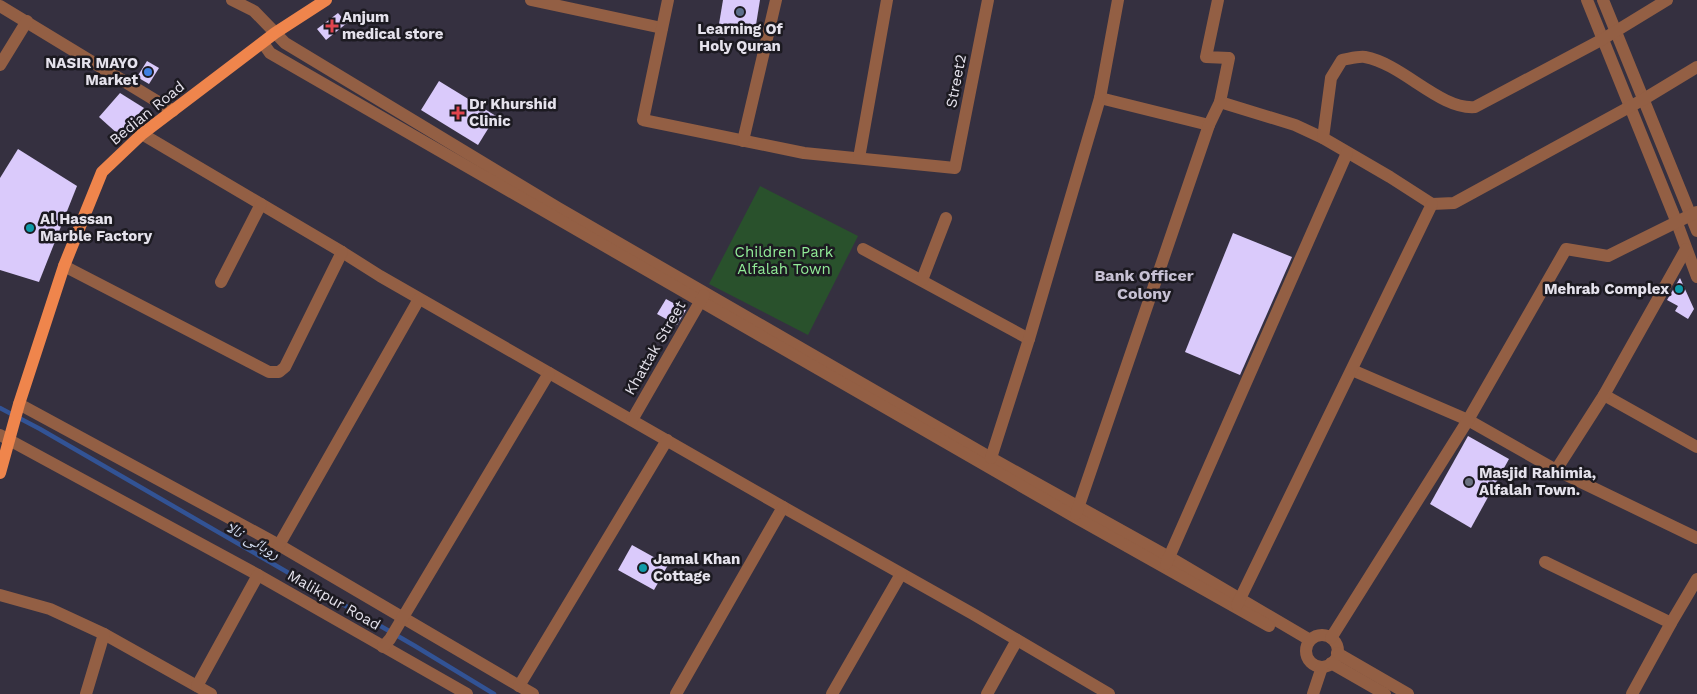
<svg xmlns="http://www.w3.org/2000/svg" width="1697" height="694" viewBox="0 0 1697 694" font-family="'Work Sans','Noto Naskh Arabic',sans-serif">
	<rect width="100%" height="100%" fill="#353040"/>
	<!-- green -->
	<path fill="#29512c" d="M760 186 858 236 808 335 709 284Z"/>
	<g fill="none" stroke-linecap="round" stroke-linejoin="round">
		<!-- stream -->
		<path stroke="#325395" stroke-width="4.5" d="M0 408 40 429 415 646 494 694"/>
	</g>
	<!-- building -->
	<g fill="#dacafb">
		<path d="M723 0H760L755 31 719 24Z"/>
		<path d="M338 13 347 23 326 40 317 29Z"/>
		<path d="M147 61 159 68 149 84 137 77Z"/>
		<path d="M439 81 496 116 478 145 421 110Z"/>
		<path d="M120 93 144 108 119 135 99 117Z"/>
		<path d="M18 149 77 186 39 282 0 270V178Z"/>
		<path d="M1233 233 1292 257 1240 375 1185 352Z"/>
		<path d="M1680 278 1694 309 1688 319 1675 311 1678 306 1667 300Z"/>
		<path d="M666 299 686 310 677 325 657 314Z"/>
		<path d="M1468 436 1509 459 1471 528 1430 504Z"/>
		<path d="M632 545 668 565 654 590 618 570Z"/>
	</g>
	<g fill="none" stroke-linecap="round" stroke-linejoin="round">
		<!-- minor -->
		<g stroke="#935f44" stroke-width="12">
			<path d="M232 0 254 11 285 43 558 208 991 458 1169 557 1310 640"/>
			<path d="M531 0 662 28"/>
			<path d="M668 0 643 120 804 153 955 168 988 0"/>
			<path d="M1587 0 1677 223 1697 277"/>
			<path d="M1603 0 1697 231"/>
			<path d="M0 6 173 111"/>
			<path d="M263 43 270 53 1075 517 1269 626"/>
			<path d="M0 65 27 21"/>
			<path d="M1100 98 1209 125"/>
			<path d="M1220 102 1295 125 1323 138 1390 177 1432 204 1454 203 1644 99 1697 67"/>
			<path d="M142 134 342 252 380 276 783 507 973 614 1109 694"/>
			<path d="M1323 138 1331 78 1342 60C1349 59 1358 56 1365 57 1403 64 1440 110 1475 107L1603 39 1667 0"/>
			<path d="M743 141 776 0"/>
			<path d="M859 158 887 0"/>
			<path d="M863 249 1029 339"/>
			<path d="M64 266 269 372H279L285 367 342 252"/>
			<path d="M922 280 946 218"/>
			<path d="M221 282 261 204"/>
			<path d="M1352 370 1468 420 1556 470 1697 538"/>
			<path d="M1604 395 1697 447"/>
			<path d="M19 404 279 545 533 694"/>
			<path d="M632 420 704 295"/>
			<path d="M0 435 258 575 467 694"/>
			<path d="M991 458 1029 339 1100 98 1118 0"/>
			<path d="M1556 470 1604 395 1686 249"/>
			<path d="M1076 514 1209 125 1220 102 1229 58 1206 57 1218 0"/>
			<path d="M279 545 419 299"/>
			<path d="M1545 562 1671 623"/>
			<path d="M1166 564 1347 153"/>
			<path d="M0 595 50 609 104 634 211 694"/>
			<path d="M1237 605 1432 204"/>
			<circle cx="1322" cy="651" r="16"/>
			<path d="M1331 638 1468 420 1566 249 1608 256 1697 212"/>
			<path d="M383 647 390 639 549 373"/>
			<path d="M1337 653 1408 694"/>
			<path d="M1331 663 1385 694"/>
			<path d="M197 686 258 575"/>
			<path d="M519 686 667 440"/>
			<path d="M86 694 104 634"/>
			<path d="M676 694 783 507"/>
			<path d="M832 694 901 574"/>
			<path d="M987 694 1017 640"/>
			<path d="M1313 694 1322 667"/>
			<path d="M1632 694 1671 623 1697 579"/>
		</g>
		<!-- major -->
		<path stroke="#ef854c" stroke-width="12" d="M0 473 19 404 64 266 102 172 142 134 275 33 326 0"/>
	</g>
	<!-- markers -->
	<circle fill="#5c6f8a" stroke="#1c1a21" stroke-width="2" cx="740" cy="12" r="5"/>
	<g fill="#e0444e" stroke="#1c1a21" stroke-width="2">
		<path d="M329.5 18.5h5v5h5v5h-5v5h-5v-5h-5v-5h5z"/>
		<path d="M455.5 105.5h5v5h5v5h-5v5h-5v-5h-5v-5h5z"/>
	</g>
	<circle fill="#3f7fe0" stroke="#1c1a21" stroke-width="2" cx="148" cy="72" r="5"/>
	<g fill="#0f9aa8" stroke="#1c1a21" stroke-width="2">
		<circle cx="30" cy="228" r="5"/>
		<circle cx="1679" cy="289" r="5"/>
		<circle cx="643" cy="568" r="5"/>
	</g>
	<circle fill="#6b7280" stroke="#1c1a21" stroke-width="2" cx="1469" cy="482" r="5"/>
	<g text-anchor="middle" dominant-baseline="central" stroke-width="5" stroke-linejoin="round" paint-order="stroke">
		<!-- poi labels -->
		<g font-size="15" font-weight="bold" fill="#e5e2ec" stroke="#1c1a21" text-anchor="start">
			<text x="342" y="17">Anjum<tspan x="342" dy="17">medical store</tspan></text>
			<text x="740" y="29" text-anchor="middle">Learning Of<tspan x="740" dy="17">Holy Quran</tspan></text>
			<text x="138" y="63" text-anchor="end">NASIR MAYO<tspan x="138" dy="17">Market</tspan></text>
			<text x="469" y="104">Dr Khurshid<tspan x="469" dy="17">Clinic</tspan></text>
			<text x="40" y="219">Al Hassan<tspan x="40" dy="17">Marble Factory</tspan></text>
			<text x="1669" y="289" text-anchor="end">Mehrab Complex</text>
			<text x="1479" y="473">Masjid Rahimia,<tspan x="1479" dy="17">Alfalah Town.</tspan></text>
			<text x="653" y="559">Jamal Khan<tspan x="653" dy="17">Cottage</tspan></text>
		</g>
		<!-- street labels -->
		<g font-size="15" fill="#e5e2ec" stroke="#1c1a21">
			<text transform="translate(956 81) rotate(-79)">Street2</text>
			<text transform="translate(147 113) rotate(-39)">Bedian Road</text>
			<text transform="translate(655 348) rotate(-60)">Khattak Street</text>
			<text transform="translate(334 600) rotate(30)">Malikpur Road</text>
		</g>
		<!-- park labels -->
		<g font-size="15" fill="#92ec98" stroke="#1c1a21">
			<text x="784" y="252">Children Park<tspan x="784" dy="17">Alfalah Town</tspan></text>
		</g>
		<!-- neighbourhood labels -->
		<g font-size="16" font-weight="bold" fill="#c6c0d3" stroke="#1c1a21">
			<text x="1144" y="275">Bank Officer<tspan x="1144" dy="18">Colony</tspan></text>
		</g>
		<!-- water labels -->
		<g font-size="16" font-style="italic" fill="#d5dff3" stroke="#1c1a21">
			<text transform="translate(253 540) rotate(30)">روہائی نالا</text>
		</g>
	</g>
</svg>
